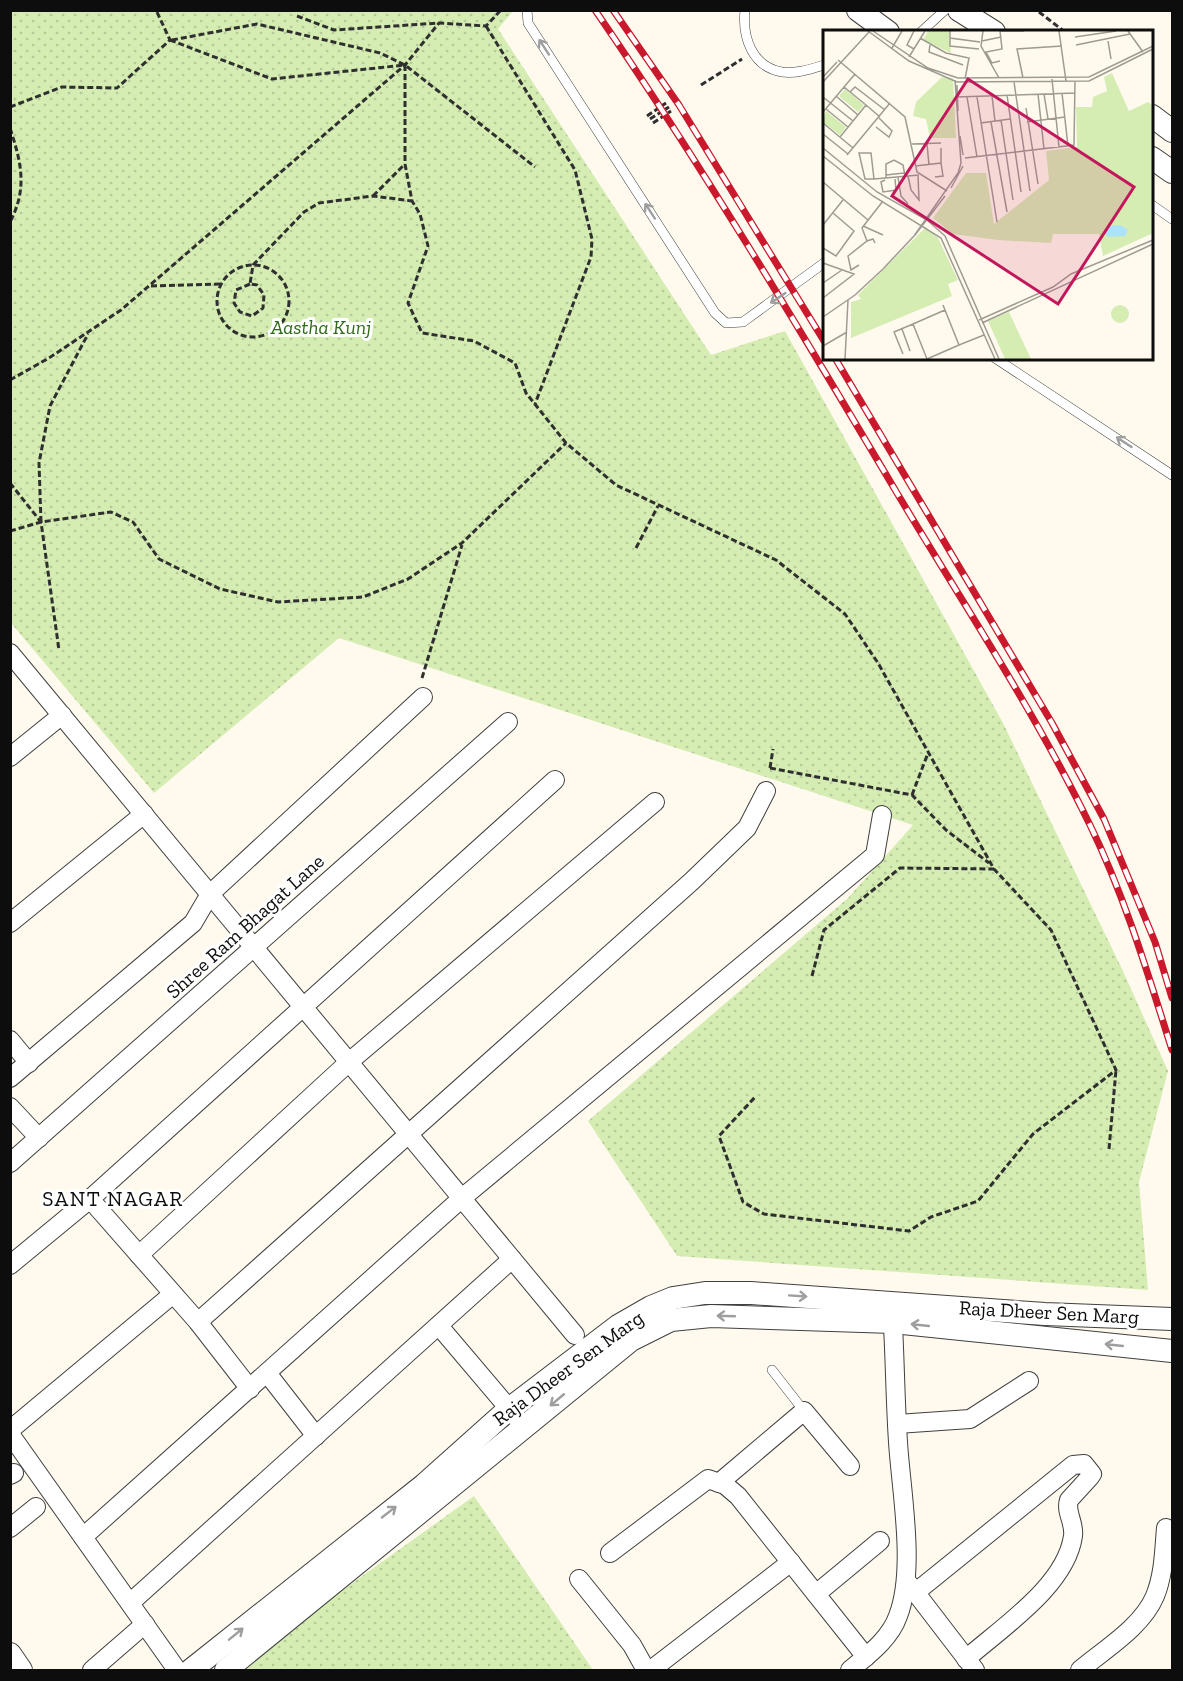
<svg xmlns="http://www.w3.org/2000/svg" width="1183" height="1681" viewBox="0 0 1183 1681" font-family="'Zilla Slab',serif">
	<defs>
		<pattern id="park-dots" width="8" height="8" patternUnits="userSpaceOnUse" patternTransform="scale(1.5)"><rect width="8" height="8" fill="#d5edb3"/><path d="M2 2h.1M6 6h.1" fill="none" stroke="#b6ca99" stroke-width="1.8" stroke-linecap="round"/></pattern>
	</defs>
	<rect width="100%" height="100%" fill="#fffaed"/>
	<!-- park -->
	<g fill="url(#park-dots)">
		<path d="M10 11H513L498 29 711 355 785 331 1003 723 1122 969 1168 1071 1139 1182 1148 1290 677 1256 588 1121 848 898 913 825 339 638 154 793 11 623Z"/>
		<path d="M474 1496 593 1670H231Z"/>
	</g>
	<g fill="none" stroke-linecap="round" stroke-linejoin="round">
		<defs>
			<g id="service">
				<path d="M527 10 528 23 715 313 726 323 743 322 824 263"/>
				<path d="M745 10C742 37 752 67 782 72 796 74 811 69 824 65"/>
				<path d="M921 32 945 10"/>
				<path d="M1152 205 1172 219"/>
				<path d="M995 358 1172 475"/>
				<path d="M772 1370 804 1411"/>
			</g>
			<g id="minor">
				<path d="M10 653 575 1335"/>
				<path d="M10 757 62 715"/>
				<path d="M10 923 144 814"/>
				<path d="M10 1040 29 1063"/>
				<path d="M10 1078 193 923 210 894 423 697"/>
				<path d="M10 1107 39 1138"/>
				<path d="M10 1163 508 722"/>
				<path d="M90 1199 198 1322 250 1389"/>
				<path d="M139 1255 349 1062 655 802"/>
				<path d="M10 1265 90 1199 555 780"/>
				<path d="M198 1322 692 881 747 828 766 791"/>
				<path d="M439 1326 517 1418"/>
				<path d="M267 1373 316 1436"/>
				<path d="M897 1424 970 1419 1029 1381"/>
				<path d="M10 1430 173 1294"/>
				<path d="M10 1434 177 1670"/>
				<path d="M10 1475 14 1473"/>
				<path d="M719 1483 804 1411 850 1466"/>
				<path d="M10 1528 36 1507"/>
				<path d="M83 1537 462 1198 875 855 882 815"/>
				<path d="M610 1553 708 1479 725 1485 738 1496 866 1657"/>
				<path d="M579 1579 632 1645 646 1670"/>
				<path d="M909 1584 975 1670"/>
				<path d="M916 1592 1073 1465 1084 1464 1092 1474 1090 1477 1069 1500C1065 1512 1075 1523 1073 1536 1066 1586 1001 1628 966 1659"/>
				<path d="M816 1594 880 1541"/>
				<path d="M130 1603 512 1259"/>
				<path d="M92 1670 145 1624"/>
				<path d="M651 1670 791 1562"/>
				<path d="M850 1670C868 1655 890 1639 898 1616 916 1569 901 1491 898 1442 895 1397 895 1353 892 1308"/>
				<path d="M1080 1670C1105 1649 1142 1627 1155 1596 1164 1574 1164 1550 1166 1528"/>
			</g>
			<g id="tertiary">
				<path d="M858 10 888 32"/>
				<path d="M959 10 994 32"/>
				<path d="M1152 116 1172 131"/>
				<path d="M1152 158 1172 172"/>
				<path d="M10 1654 21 1670"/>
				<path d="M191 1670 424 1485 509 1409 618 1326 651 1307 673 1298 705 1293H751L1045 1314 1172 1319"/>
				<path d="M226 1670 631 1340 671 1320 711 1316 893 1322 1172 1351"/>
			</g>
		</defs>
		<!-- service casing -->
		<use href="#service" stroke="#404040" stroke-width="10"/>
		<!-- minor casing -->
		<use href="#minor" stroke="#404040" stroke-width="20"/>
		<!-- tertiary casing -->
		<use href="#tertiary" stroke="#404040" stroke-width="24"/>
		<!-- path -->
		<g stroke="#2f2f2f" stroke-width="3" stroke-dasharray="6 3" stroke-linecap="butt">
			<path d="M1039 12 1065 32"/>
			<path d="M297 16 334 30 439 23 486 26 501 10"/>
			<path d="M486 26 575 170 592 239 591 257 535 404"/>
			<path d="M170 40 272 79 405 65V164L412 201 420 214 428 246 408 303 422 333 474 341 515 363 526 393 566 443 616 485 776 560 845 614 878 663 994 869 1051 930 1116 1070 1033 1134 978 1201 931 1217 909 1231 764 1214 743 1202 719 1136 756 1096"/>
			<path d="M172 40 257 24 380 53 405 65 535 167"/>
			<path d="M701 85 742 59"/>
			<path d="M10 107 62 87 117 88 170 40 156 10"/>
			<path d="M647 116 666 103"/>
			<path d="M650 119 669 107"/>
			<path d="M653 123 671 111"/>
			<path d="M10 128C21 162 28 188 10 222"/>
			<path d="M373 196 405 164"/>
			<circle cx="253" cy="301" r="36"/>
			<path d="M250 284 236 290 234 303 240 312 252 316 263 308 264 295 257 285 250 284 253 265 304 212 319 203 373 196 412 201"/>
			<path d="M151 286 221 284"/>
			<path d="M10 380 49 358 121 310 405 65 439 23"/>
			<path d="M10 483 41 522 59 650"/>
			<path d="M41 522 39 463 50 406 88 334"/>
			<path d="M10 531 41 522 111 512 133 522 159 559 220 589 278 602 363 597 408 579 462 543 566 443"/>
			<path d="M636 548 658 506"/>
			<path d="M422 678 462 545"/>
			<path d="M770 768 912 795 946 830 989 863"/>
			<path d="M770 768 773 749"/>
			<path d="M912 795 928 753"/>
			<path d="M812 976 824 930 900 868 994 869"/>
			<path d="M1109 1149 1116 1070"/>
		</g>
		<!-- service -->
		<use href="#service" stroke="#fff" stroke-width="9"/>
		<!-- minor -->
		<use href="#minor" stroke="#fff" stroke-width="18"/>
		<!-- tertiary -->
		<use href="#tertiary" stroke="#fff" stroke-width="22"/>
		<defs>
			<g id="rail">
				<path d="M595 10C703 167 800 330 897 493 962 602 1034 710 1090 825 1125 897 1148 974 1172 1050"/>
				<path d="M613 10 679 105 824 341"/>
				<path d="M835 358 1052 723 1104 819 1155 942 1172 998"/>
			</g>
		</defs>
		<!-- rail casing -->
		<use href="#rail" stroke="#ca182c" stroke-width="7"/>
		<!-- rail -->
		<use href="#rail" stroke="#fff" stroke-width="4.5" stroke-dasharray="14" stroke-linecap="butt"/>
	</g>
	<!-- one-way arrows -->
	<defs><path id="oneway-shaft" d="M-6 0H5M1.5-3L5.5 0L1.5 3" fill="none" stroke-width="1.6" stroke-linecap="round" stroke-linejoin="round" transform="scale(1.5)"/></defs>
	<g stroke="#9e9e9e">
		<use href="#oneway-shaft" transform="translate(544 47) rotate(-123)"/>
		<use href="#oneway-shaft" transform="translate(650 211) rotate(-123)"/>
		<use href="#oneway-shaft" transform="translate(778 298) rotate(146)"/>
		<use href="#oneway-shaft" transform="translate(1124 442) rotate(-147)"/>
		<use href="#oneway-shaft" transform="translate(798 1296) rotate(4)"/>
		<use href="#oneway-shaft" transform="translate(726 1316) rotate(-178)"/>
		<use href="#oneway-shaft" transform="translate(920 1325) rotate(-174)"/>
		<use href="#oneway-shaft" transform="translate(1114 1345) rotate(-174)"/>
		<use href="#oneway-shaft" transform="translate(557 1400) rotate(140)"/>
		<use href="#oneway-shaft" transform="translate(389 1512) rotate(-38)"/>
		<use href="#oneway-shaft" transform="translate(236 1634) rotate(-39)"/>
	</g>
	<g text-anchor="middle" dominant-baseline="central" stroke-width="6" stroke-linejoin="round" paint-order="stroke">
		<!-- park labels -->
		<g font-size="20" font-style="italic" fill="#2e6b17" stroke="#fff">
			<text x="321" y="327">Aastha Kunj</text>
		</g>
		<!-- street labels -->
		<g font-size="20" fill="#0d0d0d" stroke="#fff">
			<text transform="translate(245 926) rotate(-42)">Shree Ram Bhagat Lane</text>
			<text transform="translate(1049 1312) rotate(3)">Raja Dheer Sen Marg</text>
			<text transform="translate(568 1368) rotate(-36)">Raja Dheer Sen Marg</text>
		</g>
		<!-- neighbourhood labels -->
		<g font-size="21" letter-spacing="1.5" fill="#0d0d0d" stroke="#fff">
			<text x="113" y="1198">SANT NAGAR</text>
		</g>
	</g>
	<!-- overview -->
	<g transform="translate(823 30)">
		<rect width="330" height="330" fill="#fffaed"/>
		<path d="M105 1H126L128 23 100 10ZM289 43 306 81 325 72 330 76V203L280 226 276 204H230L228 213 175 210 130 204 110 188 143 143H163L171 194 226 150 223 121 254 117 253 77H269L270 67 284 61 281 47ZM119 47 130 48 133 108H107L103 89 90 86 93 72ZM22 59 41 75 35 82 16 66ZM3 81 23 97 17 105 0 92ZM103 197 115 208 135 250 125 254 129 266 28 308V272L38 269 35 265ZM288 284a9 9 0 1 1 18 0a9 9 0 1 1-18 0ZM186 282 208 329H182L165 291Z" fill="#d5edb3"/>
		<path d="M297 195 305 200 302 206 285 207 282 203 287 196Z" fill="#ace3fc"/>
		<path fill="none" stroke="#9e9b93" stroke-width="1.5" d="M45 1 86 31 134 52 266 51 330 19M50 1 105 38 135 48 266 47 330 16M127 1V8L157 12M160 1 158 16 176 48M177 1H201M236 1 243 51M305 1 320 22M252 7 293 1M97 8 123 23 146 28 142 49M127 8V16L156 19M159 11 178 7M285 11 288 29M107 15 106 22 140 35M253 15 307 4M69 18 79 1M91 19 84 15 91 1M86 27 102 1M15 30 82 87 94 142 124 161M177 31 169 33 163 22 179 19 177 1M0 47 14 32M200 48 194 19 239 16M229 49 236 117M0 52 46 2M191 52 207 161M134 55 135 81M27 62 32 57 62 80M239 63 245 116M215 64 221 119M221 64 225 89M184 65 198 162M13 66 35 85M169 66 172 91M0 67 30 91M133 67 252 63M144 67 154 127M154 67 174 192M43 75 57 87M203 78 215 154M3 79 25 97M0 82 32 44M178 90 190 170M168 92 184 182M204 92 242 87M0 93 30 118M158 93 187 89M53 97 66 107 69 101 56 88M0 104 25 124M137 106 140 125M17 107 43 75 21 57M89 114 118 113M104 114 106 135M0 118 54 162 104 190 122 206 176 329M24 125 67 73M0 126 50 166 118 208 172 329M142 128 251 115 252 51M92 136 118 133V118M63 145 81 143M85 146 88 160 96 170 95 145M75 147 78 166 85 174M112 147 120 146 118 133M63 148V134L71 130 80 135 82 146M51 149 48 123H36L42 149H51L96 145M62 150 58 152 60 162 73 160 72 149M0 152 45 190M128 158 140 136M0 195 20 170M40 196 60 205M92 205 122 166M44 211 39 198 60 171M0 218 13 226 31 201 10 183M0 233 31 244 0 268M36 235 28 240 25 226 44 211 50 209 52 213M0 253 19 240M120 275 136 315 161 305M0 287 32 265 60 239 91 206 135 143 138 133 132 50M156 290 230 257 248 244 330 210M159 293 330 214M90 294 122 280M79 299 87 321M0 316 24 302M80 324 71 302 90 294 104 329M22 329 25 270M104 329 136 315"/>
		<path fill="#c2185b" fill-opacity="0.15" stroke="#c2185b" stroke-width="3" d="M145 49 311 157 235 274 69 166Z"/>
		<rect width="330" height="330" fill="none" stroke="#0d0d0d" stroke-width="3"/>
	</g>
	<!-- border -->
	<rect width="1183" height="1681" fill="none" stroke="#0d0d0d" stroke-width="24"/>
</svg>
